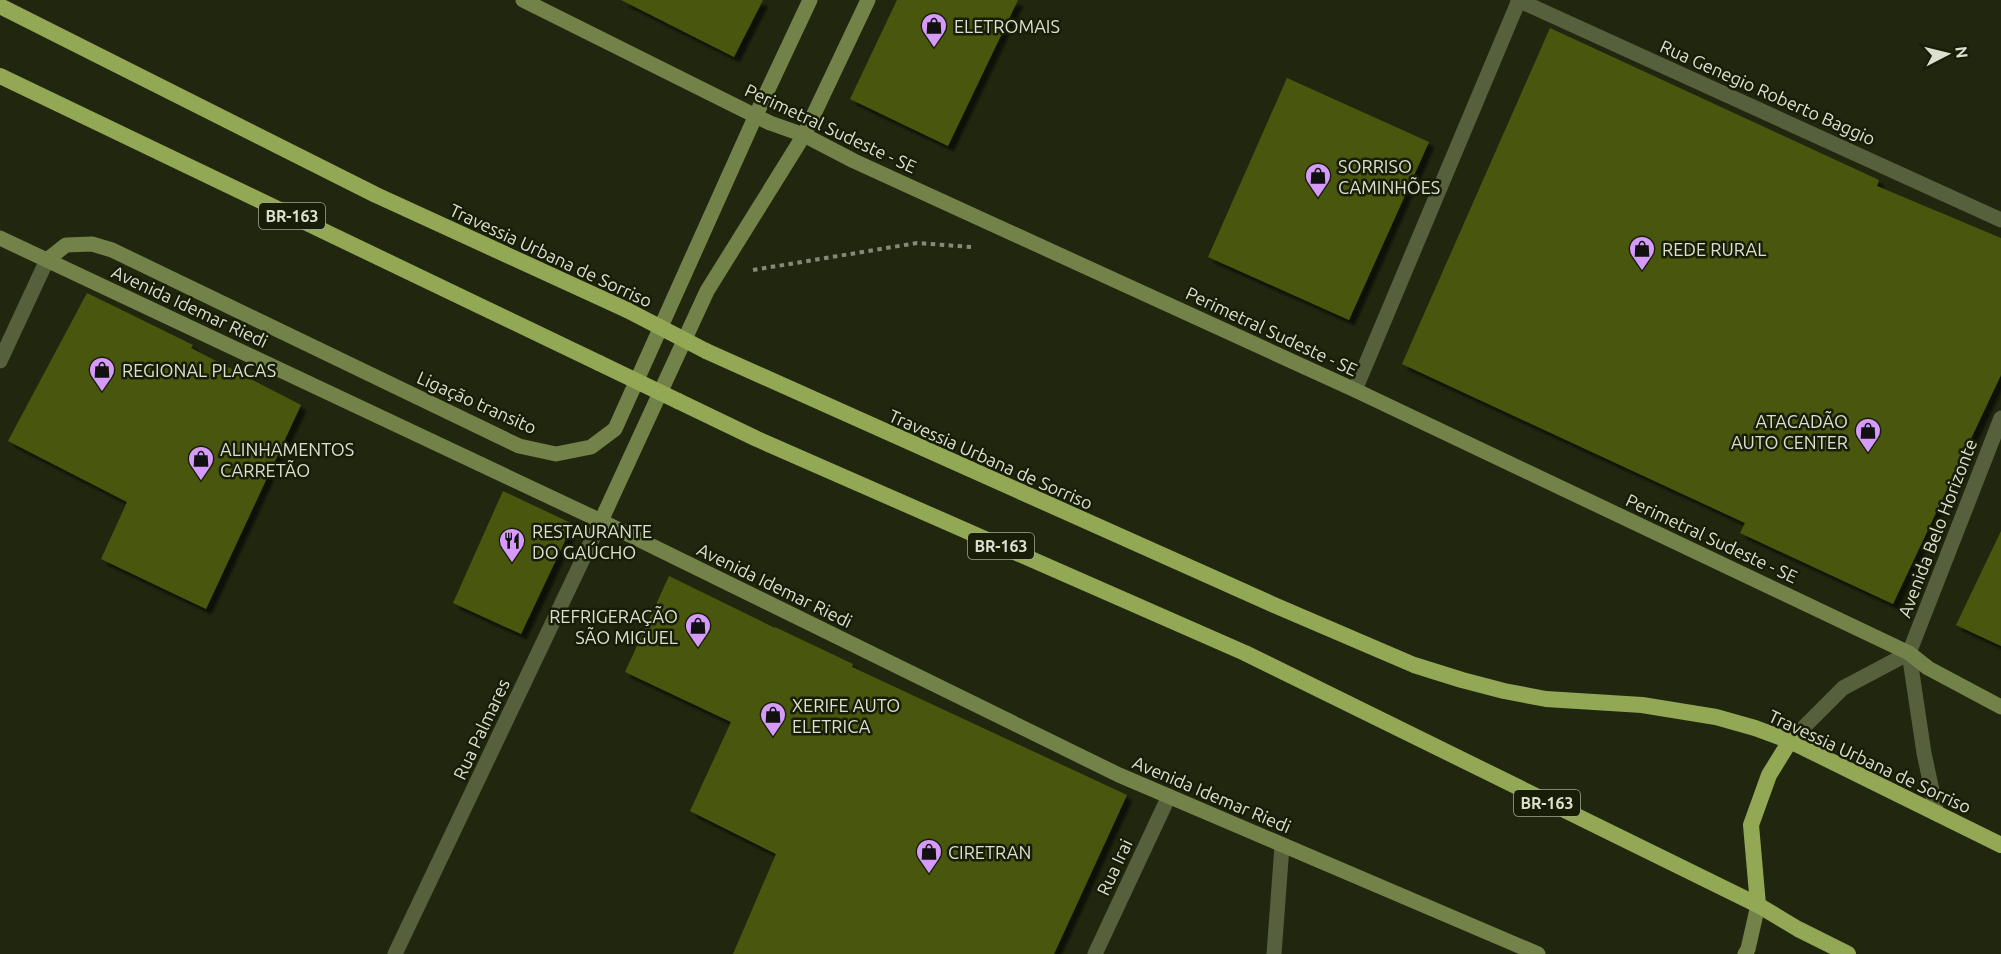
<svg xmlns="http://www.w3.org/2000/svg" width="2001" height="954" viewBox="0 0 2001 954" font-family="Ubuntu,sans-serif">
	<defs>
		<filter id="shadow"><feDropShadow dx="5.5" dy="5.5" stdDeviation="1.5" flood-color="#0009"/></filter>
	</defs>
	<rect width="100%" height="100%" fill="#21270f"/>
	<!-- building -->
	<g fill="#48570b" filter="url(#shadow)">
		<path d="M621 0H763L734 57Z"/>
		<path d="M897 0H1018L948 146 850 99Z"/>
		<path d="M1550 28 1879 180 1877 186 2001 238V375L1893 604 1740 533 1745 523 1402 364Z"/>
		<path d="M1287 78 1429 142 1349 320 1208 257Z"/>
		<path d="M87 293 193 345 191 348 301 405 206 609 101 559 127 502 8 441Z"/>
		<path d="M503 491 573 524 521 634 453 603Z"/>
		<path d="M2001 531V646L1956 625Z"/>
		<path d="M669 576 775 628V627L853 664 852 667 1127 795 1054 954H733L776 854 690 811 731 722 625 672Z"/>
	</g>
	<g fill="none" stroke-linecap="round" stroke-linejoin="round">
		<!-- path -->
		<path stroke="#858a77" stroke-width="4" stroke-dasharray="4.5 4.5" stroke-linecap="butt" d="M753 270 917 243 971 247"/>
		<!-- service -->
		<path stroke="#57603d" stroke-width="15" d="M1274 954 1282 846"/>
		<!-- minor -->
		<g stroke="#57603d" stroke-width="15">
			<path d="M1518 0 2001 220"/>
			<path d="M1355 390 1519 0"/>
			<path d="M1909 653 2001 418"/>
			<path d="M1909 653 1924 753 1937 814"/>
			<path d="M1790 741 1843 688 1909 653"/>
			<path d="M1095 954 1169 796"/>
		</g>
		<!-- tertiary -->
		<g stroke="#57603d" stroke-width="15">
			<path d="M0 361 47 260"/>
			<path d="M395 954 601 521"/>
		</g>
		<!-- secondary -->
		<g stroke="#738249" stroke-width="15">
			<path d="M523 0 770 123 804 135 854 161 1355 390 1909 653 1928 668 2001 707"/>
			<path d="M0 238 601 521 1119 775 1538 954"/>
			<path d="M47 260 66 245 92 244 112 250 519 446 556 454 591 447 615 429 756 115 810 0"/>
			<path d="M601 521 707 291 804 135 868 0"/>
			<path d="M1745 954 1748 949 1758 905"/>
		</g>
		<!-- trunk -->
		<g stroke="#93a854" stroke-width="16">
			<path d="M0 6 376 195 627 310"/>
			<path d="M0 76 599 363"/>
			<path d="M706 351 1274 605 1414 665 1462 680 1504 691 1546 699 1642 705 1716 717 1755 728 1790 741 2001 845"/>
			<path d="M678 401 757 439 1245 653 1758 905 1798 929 1848 954"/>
			<path d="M1758 905 1751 825 1769 775 1790 741"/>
		</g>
		<!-- trunk-bridge -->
		<g stroke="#93a854" stroke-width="16">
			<path d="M627 310 706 351"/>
			<path d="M599 363 678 401"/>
		</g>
	</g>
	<!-- icons -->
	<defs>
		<symbol id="shop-pin" viewBox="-11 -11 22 30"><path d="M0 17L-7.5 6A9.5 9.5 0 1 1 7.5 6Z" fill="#d69bfa" stroke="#171d06"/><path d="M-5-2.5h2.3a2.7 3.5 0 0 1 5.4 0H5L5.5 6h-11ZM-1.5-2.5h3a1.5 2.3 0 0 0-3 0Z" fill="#111"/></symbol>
		<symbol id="restaurant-pin" viewBox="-11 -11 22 30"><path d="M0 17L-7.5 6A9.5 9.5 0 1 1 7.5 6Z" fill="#d69bfa" stroke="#171d06"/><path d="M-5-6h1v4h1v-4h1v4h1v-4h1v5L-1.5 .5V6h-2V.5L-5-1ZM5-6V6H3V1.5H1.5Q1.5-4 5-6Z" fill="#111"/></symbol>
	</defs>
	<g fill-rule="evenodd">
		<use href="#shop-pin" x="919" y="11" width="30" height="40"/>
		<use href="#shop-pin" x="1303" y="161" width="30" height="40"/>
		<use href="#shop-pin" x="1627" y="234" width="30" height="40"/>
		<use href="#shop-pin" x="87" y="355" width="30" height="40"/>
		<use href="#shop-pin" x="1853" y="416" width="30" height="40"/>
		<use href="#shop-pin" x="186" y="444" width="30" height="40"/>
		<use href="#restaurant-pin" x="497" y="526" width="30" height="40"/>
		<use href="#shop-pin" x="683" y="611" width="30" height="40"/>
		<use href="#shop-pin" x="758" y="700" width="30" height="40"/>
		<use href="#shop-pin" x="914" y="837" width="30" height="40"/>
	</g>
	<g text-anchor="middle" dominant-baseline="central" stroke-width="5" stroke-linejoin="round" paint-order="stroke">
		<!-- shield labels -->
		<g fill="#171d06" stroke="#a0a694" stroke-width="1.5">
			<rect x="259" y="203" width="66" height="26" rx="4.5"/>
			<rect x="968" y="533" width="66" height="26" rx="4.5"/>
			<rect x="1514" y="790" width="66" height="26" rx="4.5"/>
		</g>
		<g font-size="16" font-weight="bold" fill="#dbe0d1">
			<text x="292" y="216">BR-163</text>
			<text x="1001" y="546">BR-163</text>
			<text x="1547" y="803">BR-163</text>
		</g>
		<!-- poi labels -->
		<g font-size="18" fill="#dbe0d1" stroke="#171d06" text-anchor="start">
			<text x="954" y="26">ELETROMAIS</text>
			<text x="1338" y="166">SORRISO<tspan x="1338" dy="21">CAMINHÕES</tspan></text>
			<text x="1662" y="249">REDE RURAL</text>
			<text x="122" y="370">REGIONAL PLACAS</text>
			<text x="1848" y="421" text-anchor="end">ATACADÃO<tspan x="1848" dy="21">AUTO CENTER</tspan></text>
			<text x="220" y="449">ALINHAMENTOS<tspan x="220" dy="21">CARRETÃO</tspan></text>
			<text x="532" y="531">RESTAURANTE<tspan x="532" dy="21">DO GAÚCHO</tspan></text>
			<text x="678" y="616" text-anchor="end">REFRIGERAÇÃO<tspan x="678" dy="21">SÃO MIGUEL</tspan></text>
			<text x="792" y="705">XERIFE AUTO<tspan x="792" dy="21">ELETRICA</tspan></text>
			<text x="948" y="852">CIRETRAN</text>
		</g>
		<!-- street labels -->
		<g font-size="18" fill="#dbe0d1" stroke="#171d06">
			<text transform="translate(1768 92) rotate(24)">Rua Genegio Roberto Baggio</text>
			<text transform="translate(831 128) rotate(25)">Perimetral Sudeste - SE</text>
			<text transform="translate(551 255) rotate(25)">Travessia Urbana de Sorriso</text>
			<text transform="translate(190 306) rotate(25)">Avenida Idemar Riedi</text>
			<text transform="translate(1272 331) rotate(25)">Perimetral Sudeste - SE</text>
			<text transform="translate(477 402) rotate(24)">Ligação transito</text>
			<text transform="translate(991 459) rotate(24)">Travessia Urbana de Sorriso</text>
			<text transform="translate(1937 528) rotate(-69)">Avenida Belo Horizonte</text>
			<text transform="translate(1712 538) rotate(25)">Perimetral Sudeste - SE</text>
			<text transform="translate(775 585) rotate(26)">Avenida Idemar Riedi</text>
			<text transform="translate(481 729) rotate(-65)">Rua Palmares</text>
			<text transform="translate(1870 761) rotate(25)">Travessia Urbana de Sorriso</text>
			<text transform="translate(1212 794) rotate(23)">Avenida Idemar Riedi</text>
			<text transform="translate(1114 867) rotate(-65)">Rua Irai</text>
		</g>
	</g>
	<!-- north arrow -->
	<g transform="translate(1947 54) rotate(83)" stroke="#171d06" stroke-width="4.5" paint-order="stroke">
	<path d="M0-4.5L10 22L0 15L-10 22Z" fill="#dbe0d1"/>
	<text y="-9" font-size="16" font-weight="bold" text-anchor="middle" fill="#dbe0d1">N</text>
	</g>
</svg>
